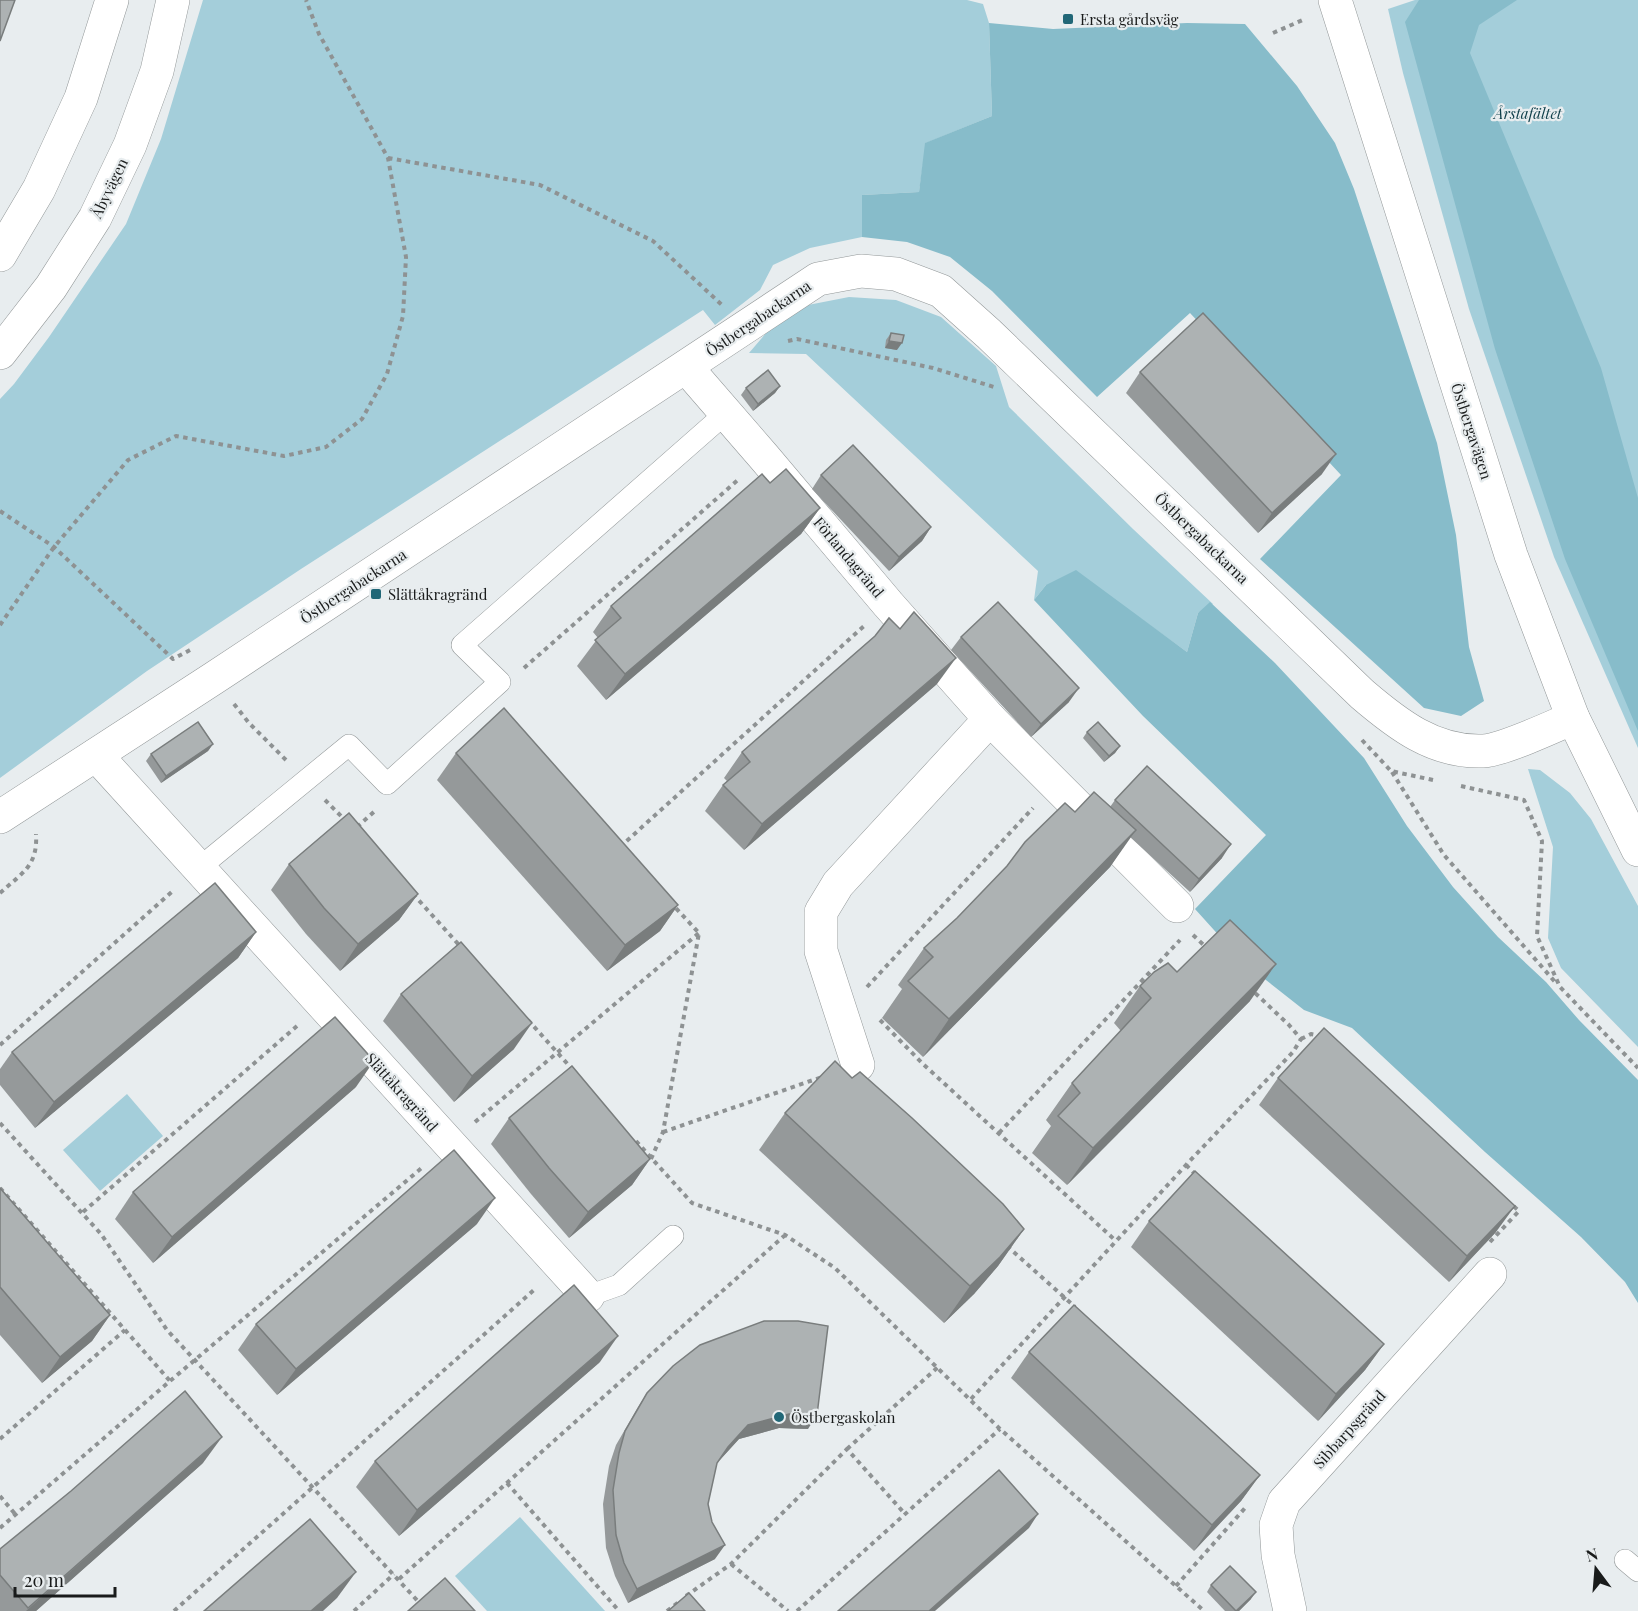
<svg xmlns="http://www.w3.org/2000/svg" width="1638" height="1611" viewBox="0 0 1638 1611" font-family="'Playfair Display',serif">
	<rect width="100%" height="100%" fill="#e8edef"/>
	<!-- green -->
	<g fill="#a4ceda">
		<path d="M203 0H967L983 4 989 23 992 116 926 143 919 192 862 195V237L810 248 773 265 760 290 715 325 703 310 301 569 147 671 0 778V399L14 384 49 337 126 224 161 139Z"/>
		<path d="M1415 0H1638V748L1554 557 1469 309 1403 73 1388 9Z"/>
		<path d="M849 297 896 300 941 317 996 366 1009 407 1133 529 1213 604 1198 613 1187 652 1140 618 1046 585 1034 600 1038 571 806 354 749 353 778 319 808 305Z"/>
		<path d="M1528 769 1540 770 1570 793 1591 819 1638 906V1047L1561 968 1548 938 1553 847Z"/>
		<path d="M127 1094 163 1136 100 1191 63 1150Z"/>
		<path d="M520 1517 605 1611H487L455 1576Z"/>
	</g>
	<!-- forest -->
	<g fill="#87bcca">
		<path d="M1419 0H1517L1479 25 1470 53 1601 368 1638 498V731L1565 559 1495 349 1405 22Z"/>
		<path d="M989 23 1053 29 1187 23 1245 24 1297 86 1335 143 1354 189 1437 443 1456 535 1469 647 1484 701 1461 716 1424 708 1260 559 1341 475 1190 313 1097 397 992 291 950 257 907 242 862 237V195L919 192 925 143 992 116Z"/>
		<path d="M1076 570 1187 652 1198 613 1210 602 1275 663 1364 758 1407 826 1453 887 1498 937 1546 982 1579 1020 1638 1080V1303L1625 1282 1581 1237 1485 1152 1352 1028 1304 1010 1242 961 1195 909 1266 835 1143 716 1034 600 1046 585Z"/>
	</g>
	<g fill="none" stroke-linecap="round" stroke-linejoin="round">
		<defs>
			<g id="lane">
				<path d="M199 868 349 745 387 784 500 682 462 645 726 413"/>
				<path d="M588 1296 619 1285 673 1236"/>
				<path d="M1625 1560 1638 1571"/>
			</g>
			<g id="street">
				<path d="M686 367 764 457 888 604 990 719 1177 906"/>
				<path d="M96 755 588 1296"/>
				<path d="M0 817 214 678 818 279 861 271 896 274 941 291 989 334 1362 694C1397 724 1434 753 1483 751 1503 750 1552 727 1573 718"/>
				<path d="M858 1065 821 951V912L838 884 990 719"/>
				<path d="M1290 1611 1278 1555 1276 1525 1284 1502 1490 1274"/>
			</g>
			<g id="secondary">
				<path d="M1335 0 1511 555 1573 718 1638 850"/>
				<path d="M0 255 39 189 81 98 112 0"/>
				<path d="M0 353 51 287 95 218 130 145 157 71 173 0"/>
			</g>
		</defs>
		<!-- lane casing -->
		<use href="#lane" stroke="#939899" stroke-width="22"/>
		<!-- street casing -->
		<use href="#street" stroke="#939899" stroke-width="34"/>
		<!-- secondary casing -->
		<use href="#secondary" stroke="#939899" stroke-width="34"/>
		<!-- path -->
		<g stroke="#8e9293" stroke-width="4" stroke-dasharray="4.5 4.5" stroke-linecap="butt">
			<path d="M1273 33 1305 19"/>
			<path d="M388 158 540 185 653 241 722 305"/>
			<path d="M788 341 797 339 933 368 994 387"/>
			<path d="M0 511 54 547 173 659 192 649"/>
			<path d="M0 625 54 547 128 460 176 436 284 456 326 447 362 419 387 374 403 316 406 257 388 158 319 34 306 0"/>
			<path d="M524 668 739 479"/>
			<path d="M234 704 249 723 288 762"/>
			<path d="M1362 740 1391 771 1433 780"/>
			<path d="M1392 772 1444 855 1556 983"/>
			<path d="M1461 786 1524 800 1542 841 1537 936 1560 987 1638 1068"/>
			<path d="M325 800 345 820"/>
			<path d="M357 827 376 810"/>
			<path d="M620 847 864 626"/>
			<path d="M0 893C22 873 38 866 36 834"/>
			<path d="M413 894 460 946"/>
			<path d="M1193 935 1208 949"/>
			<path d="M867 987 1033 808"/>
			<path d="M528 1020 573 1070"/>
			<path d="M880 1020 923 1064 1116 1241"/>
			<path d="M1301 1039 1311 1034 1322 1036"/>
			<path d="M0 1045 174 890"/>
			<path d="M475 1122 699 933"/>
			<path d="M0 1123 101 1234 167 1330 427 1611"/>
			<path d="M663 1132 822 1077"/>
			<path d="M999 1133 1180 940"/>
			<path d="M636 1141 692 1203 785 1235 835 1268 1000 1429 1204 1611"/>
			<path d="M651 1159 663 1132 699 933 673 905"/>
			<path d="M1186 1165 1196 1175"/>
			<path d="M0 1188 170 1381"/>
			<path d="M83 1212 297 1026"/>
			<path d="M1490 1242 1519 1211 1511 1204"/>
			<path d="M1007 1246 1075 1307"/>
			<path d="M971 1399 1186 1165 1293 1052 1301 1039 1289 1025 1253 991"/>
			<path d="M0 1439 125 1330"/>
			<path d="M847 1449 938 1367"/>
			<path d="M507 1483 619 1611"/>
			<path d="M0 1496 15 1514"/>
			<path d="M0 1528 170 1381 424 1166"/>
			<path d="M731 1564 788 1611"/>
			<path d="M399 1579 784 1236"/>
			<path d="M1176 1586 1245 1508"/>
			<path d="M686 1596 731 1564 847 1449 905 1514"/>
			<path d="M174 1611 535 1289"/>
			<path d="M354 1611 394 1574"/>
			<path d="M667 1611 680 1601"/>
			<path d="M797 1611 1000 1429"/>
		</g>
		<!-- lane -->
		<use href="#lane" stroke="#fff" stroke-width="21"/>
		<!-- street -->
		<use href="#street" stroke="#fff" stroke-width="33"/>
		<!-- secondary -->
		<use href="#secondary" stroke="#fff" stroke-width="33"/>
	</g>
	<!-- wall -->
	<g fill="#95999a">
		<path d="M891 333 897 350 885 348 886 340Z"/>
		<path d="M1140 372 1322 474 1258 533 1126 393Z"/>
		<path d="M780 386 775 393 753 411 741 395 746 388Z"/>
		<path d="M821 475 931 527 922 541 889 571 812 489Z"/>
		<path d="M770 483 820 508 801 534 606 700 577 666 598 638 593 632 611 606Z"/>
		<path d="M961 637 1069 702 1031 737 951 650Z"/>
		<path d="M937 684 744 850 705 811 723 785 727 781 724 778 742 752Z"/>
		<path d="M1087 732 1120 746 1115 753 1104 762 1083 738Z"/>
		<path d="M213 744 208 751 161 783 146 761 151 754Z"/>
		<path d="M456 753 678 905 660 931 607 971 437 780Z"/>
		<path d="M1115 800 1222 858 1190 892 1130 837 1110 867 923 1057 882 1018 902 989 898 985 924 948 1075 812 1110 807Z"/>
		<path d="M289 864 418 894 399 920 340 971 306 934 271 890Z"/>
		<path d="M256 932 238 958 35 1128 0 1085V1069L12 1052Z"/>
		<path d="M1177 972 1250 1001 1067 1185 1032 1153 1051 1126 1046 1120 1072 1083 1121 1031 1114 1023 1140 986Z"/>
		<path d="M401 994 514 1049 454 1102 383 1021Z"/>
		<path d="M852 1078 1024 1229 998 1266 974 1294 944 1323 759 1150 785 1113Z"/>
		<path d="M1278 1078 1496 1232 1449 1282 1259 1105Z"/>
		<path d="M356 1087 153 1263 115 1219 133 1192Z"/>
		<path d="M509 1118 650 1159 632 1185 569 1238 531 1194 491 1144Z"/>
		<path d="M0 1188 110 1315 92 1341 42 1383 0 1335Z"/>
		<path d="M1149 1221 1384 1344 1365 1370 1318 1421 1131 1247Z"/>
		<path d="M477 1224 277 1395 238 1350 256 1324Z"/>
		<path d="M1029 1352 1260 1475 1241 1501 1194 1551 1011 1378Z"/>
		<path d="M600 1362 399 1536 356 1487 375 1461Z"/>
		<path d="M647 1393 808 1429 779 1428 739 1439 717 1463 708 1504 715 1559 628 1603 615 1576 606 1548 603 1504 609 1466 616 1445 638 1407Z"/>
		<path d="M203 1463 36 1611H0V1549Z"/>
		<path d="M1211 1585 1251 1599 1239 1611H1225L1207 1592Z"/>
	</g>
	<!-- shaded-wall -->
	<g fill="#797d7d">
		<path d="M889 341 902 343 897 350 885 348Z"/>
		<path d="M780 386 775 393 753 411 758 404Z"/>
		<path d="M1336 454 1322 474 1258 533 1272 513Z"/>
		<path d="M820 508 801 534 606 700 625 674Z"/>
		<path d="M931 527 922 541 889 571 899 557Z"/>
		<path d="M956 658 937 684 744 850 762 824Z"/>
		<path d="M1079 688 1069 702 1031 737 1041 724Z"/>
		<path d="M213 744 208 751 161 783 166 776Z"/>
		<path d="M1120 746 1115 753 1104 762 1109 756Z"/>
		<path d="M1136 830 1110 867 923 1057 949 1019Z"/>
		<path d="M1231 844 1222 858 1190 892 1199 879Z"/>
		<path d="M418 894 399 920 340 971 358 944Z"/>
		<path d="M678 905 660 931 607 971 625 945Z"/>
		<path d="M256 932 238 958 35 1128 54 1102Z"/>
		<path d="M1276 964 1250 1001 1067 1185 1093 1148Z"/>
		<path d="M532 1023 514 1049 454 1102 472 1076Z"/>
		<path d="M374 1061 356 1087 153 1263 172 1237Z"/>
		<path d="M650 1159 632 1185 569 1238 588 1212Z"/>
		<path d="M495 1198 477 1224 277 1395 296 1369Z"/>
		<path d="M1515 1206 1496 1232 1449 1282 1467 1256Z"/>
		<path d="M1024 1229 998 1266 974 1294 944 1323 970 1286Z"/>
		<path d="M110 1315 92 1341 42 1383 60 1357Z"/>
		<path d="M618 1336 600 1362 399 1536 417 1510Z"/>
		<path d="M1384 1344 1365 1370 1318 1421 1336 1394Z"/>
		<path d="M789 1414 817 1415 808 1429 779 1428 739 1439 719 1461 728 1447 748 1425Z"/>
		<path d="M222 1437 203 1463 36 1611H26Z"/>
		<path d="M1260 1475 1241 1501 1194 1551 1212 1525Z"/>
		<path d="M1038 1514 1029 1528 935 1611H929Z"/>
		<path d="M725 1545 715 1559 628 1603 637 1589Z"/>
		<path d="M356 1572 337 1598 323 1611H311Z"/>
		<path d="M1256 1592 1251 1599 1239 1611H1236Z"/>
	</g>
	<!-- building -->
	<g fill="#adb2b3" stroke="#797d7d" stroke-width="1.5">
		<path d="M0 0H15L0 41Z"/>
		<path d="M1203 313 1336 454 1272 513 1140 372Z"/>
		<path d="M891 333 904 335 902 343 889 341Z"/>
		<path d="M768 370 780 386 758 404 746 388Z"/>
		<path d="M853 445 931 527 899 557 821 475Z"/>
		<path d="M786 469 820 508 625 674 595 640 621 618 611 606 762 474 770 483Z"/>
		<path d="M998 602 1079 688 1041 724 961 637Z"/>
		<path d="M914 612 956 658 762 824 723 785 750 762 742 752 875 636 889 618 900 629Z"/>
		<path d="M504 708 678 905 625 945 456 753Z"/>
		<path d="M198 722 213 744 166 776 151 754Z"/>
		<path d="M1098 722 1120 746 1109 756 1087 732Z"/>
		<path d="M1147 766 1231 844 1199 879 1115 800Z"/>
		<path d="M1094 792 1136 830 949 1019 908 981 933 957 924 948 957 918 1007 866 1025 842 1065 803 1075 812Z"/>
		<path d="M349 813 418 894 358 944 324 908 289 864Z"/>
		<path d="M215 883 256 932 54 1102 12 1052Z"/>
		<path d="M1230 920 1276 964 1093 1148 1058 1116 1080 1093 1072 1083 1151 998 1140 986 1154 972 1168 963 1177 972Z"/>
		<path d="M461 942 532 1023 472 1076 401 994Z"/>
		<path d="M335 1017 374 1061 172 1237 133 1192Z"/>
		<path d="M1324 1028 1515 1206 1467 1256 1278 1078Z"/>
		<path d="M835 1061 852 1078 860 1072 912 1118 1003 1204 1024 1229 1000 1257 970 1286 785 1113Z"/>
		<path d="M572 1066 650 1159 588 1212 549 1168 509 1118Z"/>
		<path d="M454 1150 495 1198 296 1369 256 1324Z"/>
		<path d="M1195 1171 1384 1344 1336 1394 1149 1221Z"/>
		<path d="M0 1188 110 1315 60 1357 0 1287Z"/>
		<path d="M574 1285 618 1336 417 1510 375 1461Z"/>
		<path d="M1074 1305 1260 1475 1212 1525 1029 1352Z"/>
		<path d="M764 1321H798L828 1326 817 1415 789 1414 748 1425 728 1447 717 1463 708 1504 712 1522 725 1545 637 1589 624 1563 616 1535 613 1490 619 1453 625 1431 647 1393 673 1366 700 1345Z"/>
		<path d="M185 1391 222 1437 28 1608 0 1575V1549L71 1491Z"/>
		<path d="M999 1470 1038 1514 929 1611H838Z"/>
		<path d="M310 1519 356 1572 311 1611H204Z"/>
		<path d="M1230 1566 1256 1592 1236 1611 1211 1585Z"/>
		<path d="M445 1578 475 1611H408Z"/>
		<path d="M689 1593 705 1611H668Z"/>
	</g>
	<!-- markers -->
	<g fill="#216777" stroke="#e8edef" stroke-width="2">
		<rect x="1062" y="13" width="12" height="12" rx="3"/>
		<rect x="370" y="588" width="12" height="12" rx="3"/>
		<circle cx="779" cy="1417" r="6"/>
	</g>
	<g text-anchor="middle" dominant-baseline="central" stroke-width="4.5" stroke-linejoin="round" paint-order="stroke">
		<!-- poi labels -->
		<g font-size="15" fill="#191b1b" stroke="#e8edef" text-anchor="start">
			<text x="1080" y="19">Ersta gårdsväg</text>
			<text x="388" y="594">Slättåkragränd</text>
			<text x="791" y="1417">Östbergaskolan</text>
		</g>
		<!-- park labels -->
		<g font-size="15" font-style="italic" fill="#0f3f4a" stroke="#e8edef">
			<text x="1528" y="113">Årstafältet</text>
		</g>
		<!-- street labels -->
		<g font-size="15" fill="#191b1b" stroke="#e8edef">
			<text transform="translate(109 188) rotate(-64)">Åbyvägen</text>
			<text transform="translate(758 318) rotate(-34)">Östbergabackarna</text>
			<text transform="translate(1472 431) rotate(72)">Östbergavägen</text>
			<text transform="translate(1202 538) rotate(44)">Östbergabackarna</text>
			<text transform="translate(849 557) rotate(50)">Förlandagränd</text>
			<text transform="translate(353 586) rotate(-33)">Östbergabackarna</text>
			<text transform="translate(402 1092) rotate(48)">Slättåkragränd</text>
			<text transform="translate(1349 1429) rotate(-48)">Sibbarpsgränd</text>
		</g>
	</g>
	<!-- north arrow -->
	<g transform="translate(1596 1569) rotate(344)" stroke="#e8edef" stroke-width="4.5" paint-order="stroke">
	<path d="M0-4.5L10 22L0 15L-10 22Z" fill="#191b1b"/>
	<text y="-9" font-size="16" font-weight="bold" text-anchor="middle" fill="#191b1b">N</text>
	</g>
	<!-- scale -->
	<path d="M15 1587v9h100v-9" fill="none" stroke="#191b1b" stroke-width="3"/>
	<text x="24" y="1587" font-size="18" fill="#191b1b" stroke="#e8edef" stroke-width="4.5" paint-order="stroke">20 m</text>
</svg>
